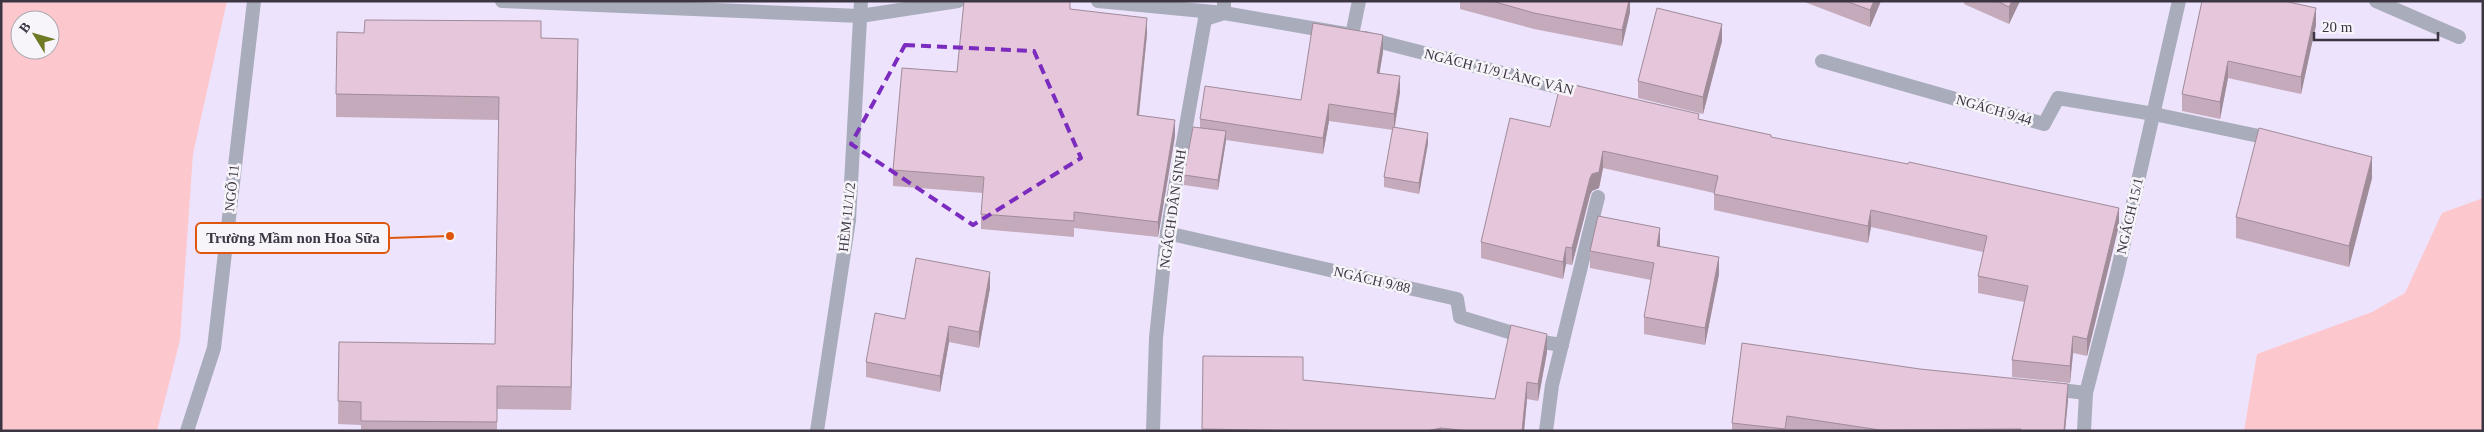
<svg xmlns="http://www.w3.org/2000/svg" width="2484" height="432" viewBox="0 0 2484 432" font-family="'Times New Roman',serif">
	<rect width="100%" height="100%" fill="#ede3fc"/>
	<!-- green -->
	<g fill="#fdc8cd" fill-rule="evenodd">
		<path d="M1 1H227L193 154 180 340 157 431H1ZM20 20H50V50H20Z"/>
		<path d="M2483 198V431H2244L2257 354 2372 312 2405 293 2442 213Z"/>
	</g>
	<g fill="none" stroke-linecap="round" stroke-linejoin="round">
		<!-- service -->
		<g stroke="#a9adbb" stroke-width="14">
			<path d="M1098 1 1224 13"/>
			<path d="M860 16 958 1"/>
			<path d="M1365 38 1577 92"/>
			<path d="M1822 61 2044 124 2058 98 2154 114 2273 139"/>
			<path d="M1167 233 1457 299 1460 317 1542 342 1562 345"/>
			<path d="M2052 389 2086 393"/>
			<path d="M1546 431 1552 385 1598 197"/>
		</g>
		<!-- minor -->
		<g stroke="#a9adbb" stroke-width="14">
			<path d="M502 1 860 16"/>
			<path d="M2376 1 2459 37"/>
			<path d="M1224 13 1352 35 1359 1"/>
			<path d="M817 431 849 220 861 1"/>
			<path d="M1153 431 1156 338 1167 233 1205 19 1224 13V1"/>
			<path d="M2084 431 2086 393 2117 273 2179 1"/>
		</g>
		<!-- tertiary -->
		<path stroke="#a9adbb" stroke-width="14" d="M187 431 214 348 254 1"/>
	</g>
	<!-- wall -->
	<g fill="#c5aabb">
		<path d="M1460 1H1630V12L1622 46 1534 29 1460 9Z"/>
		<path d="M1802 1H1881L1870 27Z"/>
		<path d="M1964 1H2020L2009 24 1964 4Z"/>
		<path d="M2202 1 2316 25 2301 94 2228 78 2220 119 2182 111V94Z"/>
		<path d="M1071 9 1147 34 1139 116 1175 136 1158 237 1074 228V237L981 229V214L983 193 893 186V170L957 72Z"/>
		<path d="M541 38 578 61 571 410 497 409V431H361V425L338 424 339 342 495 344 499 120 336 117V94Z"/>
		<path d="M1722 41 1703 114 1638 98V81Z"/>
		<path d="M1383 52 1379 73 1400 92 1395 127 1428 143 1419 194 1384 187V177L1393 130 1329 121 1323 154 1226 140 1218 190 1184 185V175L1200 128V119L1301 100Z"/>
		<path d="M1699 120 1771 137 2119 225 2087 356 2073 353 2070 383 2012 377V360L2024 302 1978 293V276L1983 252 1871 227 1868 243 1714 210V193L1603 168 1599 188 1592 191 1590 195 1572 265 1566 264 1563 279 1481 258V242L1550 127Z"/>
		<path d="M2372 178 2349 267 2236 238V217Z"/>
		<path d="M1660 245V247L1719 274 1705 345 1644 334V317L1651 280 1590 268V251Z"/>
		<path d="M990 288 979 348 949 342 940 392 866 377V362Z"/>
		<path d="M1742 343 2068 400 2065 431H1732V423Z"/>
		<path d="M1547 352 1538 401 1527 399 1524 431H1202L1203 356 1303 380 1495 399Z"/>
	</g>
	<!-- shaded-wall -->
	<g fill="#a08b99">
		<path d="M1629 1H1630V12L1622 46V30Z"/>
		<path d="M1874 1H1881L1870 27V10Z"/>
		<path d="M2012 1H2020L2009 24V7Z"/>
		<path d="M2316 8V25L2301 94V77Z"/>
		<path d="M1147 18V34L1137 131V115Z"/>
		<path d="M1722 24V41L1703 114V97Z"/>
		<path d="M1383 35V52L1377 89V73Z"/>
		<path d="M578 39V61L571 410V387Z"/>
		<path d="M2228 61V78L2220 119V102Z"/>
		<path d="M1400 76V92L1394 130V114Z"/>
		<path d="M1329 104V121L1323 154V138Z"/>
		<path d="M1175 120V136L1158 237V222Z"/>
		<path d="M1226 131V141L1218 190V180Z"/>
		<path d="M1428 133V143L1419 194V183Z"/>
		<path d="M1603 151V168L1599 188 1592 191 1590 195 1572 265V248L1590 178Z"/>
		<path d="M2372 157V178L2349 267V246Z"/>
		<path d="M2119 208V225L2087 356V339Z"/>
		<path d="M1871 210V227L1868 243V226Z"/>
		<path d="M1660 228V245L1657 263V246Z"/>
		<path d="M1566 247V264L1563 279V262Z"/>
		<path d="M1719 257V274L1705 345V328Z"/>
		<path d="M990 272V288L979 348V332Z"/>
		<path d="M949 326V342L940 392V376Z"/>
		<path d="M1547 334V352L1538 401V384Z"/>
		<path d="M2073 336V353L2070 383V366Z"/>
		<path d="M1527 382V399L1524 431H1522Z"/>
		<path d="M2068 384V400L2065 431H2064Z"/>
		<path d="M1441 428V431H1427Z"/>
	</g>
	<!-- building -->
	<g fill="#e5c6da" stroke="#a08b99">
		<path d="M964 1H1070V9L1147 18 1137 115 1175 120 1158 222 1074 212V221L981 214 984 177 893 170 902 68 957 72Z"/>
		<path d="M1492 1H1629L1622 30 1534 13Z"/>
		<path d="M1846 1H1874L1870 10Z"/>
		<path d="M1997 1H2012L2009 7Z"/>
		<path d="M2202 1H2284L2316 8 2301 77 2228 61 2220 102 2182 94Z"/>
		<path d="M1657 8 1722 24 1703 97 1638 81Z"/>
		<path d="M365 20 541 21V38L578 39 571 387 497 386V422L361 421V402L338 401 339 342 495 344 499 97 336 94 337 32 364 33Z"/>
		<path d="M1313 23 1383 35 1377 73 1400 76 1394 114 1329 104 1323 138 1200 119 1205 86 1301 100Z"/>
		<path d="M1561 82 1699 114 1698 119 1771 135V137L1908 164 1909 162 2119 208 2087 339 2073 336 2070 366 2012 360 2028 286 1978 276 1987 236 1871 210 1868 226 1714 194 1718 176 1603 151 1599 172 1592 174 1590 178 1572 248 1566 247 1563 262 1481 242 1510 118 1550 127Z"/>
		<path d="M1193 127 1226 131 1218 180 1184 175Z"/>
		<path d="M1393 127 1428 133 1419 183 1384 177Z"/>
		<path d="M2259 128 2372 157 2349 246 2236 217Z"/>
		<path d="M1598 216 1660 228 1657 246 1719 257 1705 328 1644 317 1654 263 1590 251Z"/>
		<path d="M916 258 990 272 979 332 949 326 940 376 866 362 875 313 905 319Z"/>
		<path d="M1511 325 1547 334 1538 384 1527 382 1522 431H1469L1441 428 1427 431H1312L1202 429 1203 356 1303 357V380L1495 399Z"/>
		<path d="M1742 343 1920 369 2068 384 2064 431H2020L2021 429 1880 430 1787 416 1785 429 1732 423Z"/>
	</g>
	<!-- marked area -->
	<path fill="none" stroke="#7b2cbf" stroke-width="4" stroke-dasharray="10 6" stroke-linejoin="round" d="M905 45 1034 51 1081 158 973 225 851 144Z"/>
	<g text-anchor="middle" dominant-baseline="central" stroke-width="5" stroke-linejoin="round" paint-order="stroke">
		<!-- street labels -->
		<g font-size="14" fill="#3c3643" stroke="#f7f4fa">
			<text transform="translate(1499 72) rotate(14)">NGÁCH 11/9 LÀNG VÂN</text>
			<text transform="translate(1994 110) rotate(16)">NGÁCH 9/44</text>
			<text transform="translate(232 188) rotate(-84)">NGÕ 11</text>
			<text transform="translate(1173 209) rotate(-82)">NGÁCH DÂN SINH</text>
			<text transform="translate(2130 216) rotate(-77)">NGÁCH 15/1</text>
			<text transform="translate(847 217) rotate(-84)">HẺM 11/1/2</text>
			<text transform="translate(1372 280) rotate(13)">NGÁCH 9/88</text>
		</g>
	</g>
	<!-- callouts -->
	<path fill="none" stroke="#df570f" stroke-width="2" d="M450 236L389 238"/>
	<circle fill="#df570f" stroke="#f7f4fa" stroke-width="2" cx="450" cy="236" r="5"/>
	<rect fill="#f7f4fa" stroke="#df570f" stroke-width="2" x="196" y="223" width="193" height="30" rx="5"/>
	<g font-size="15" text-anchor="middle" font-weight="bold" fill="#3c3643">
		<text x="293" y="243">Trường Mầm non Hoa Sữa</text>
	</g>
	<!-- border -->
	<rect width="2484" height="432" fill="none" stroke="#3c3643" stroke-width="5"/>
	<!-- north arrow -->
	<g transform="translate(35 35) rotate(307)"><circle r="24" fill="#f7f4fa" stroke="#aca8b1"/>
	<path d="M0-4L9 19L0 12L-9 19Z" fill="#707923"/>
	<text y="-8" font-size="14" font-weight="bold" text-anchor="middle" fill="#3c3643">B</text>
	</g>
	<!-- scale -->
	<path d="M2314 32v8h124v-8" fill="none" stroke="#3c3643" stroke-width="2.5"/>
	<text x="2322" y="32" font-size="15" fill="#3c3643" stroke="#f7f4fa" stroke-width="4" paint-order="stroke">20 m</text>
</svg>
